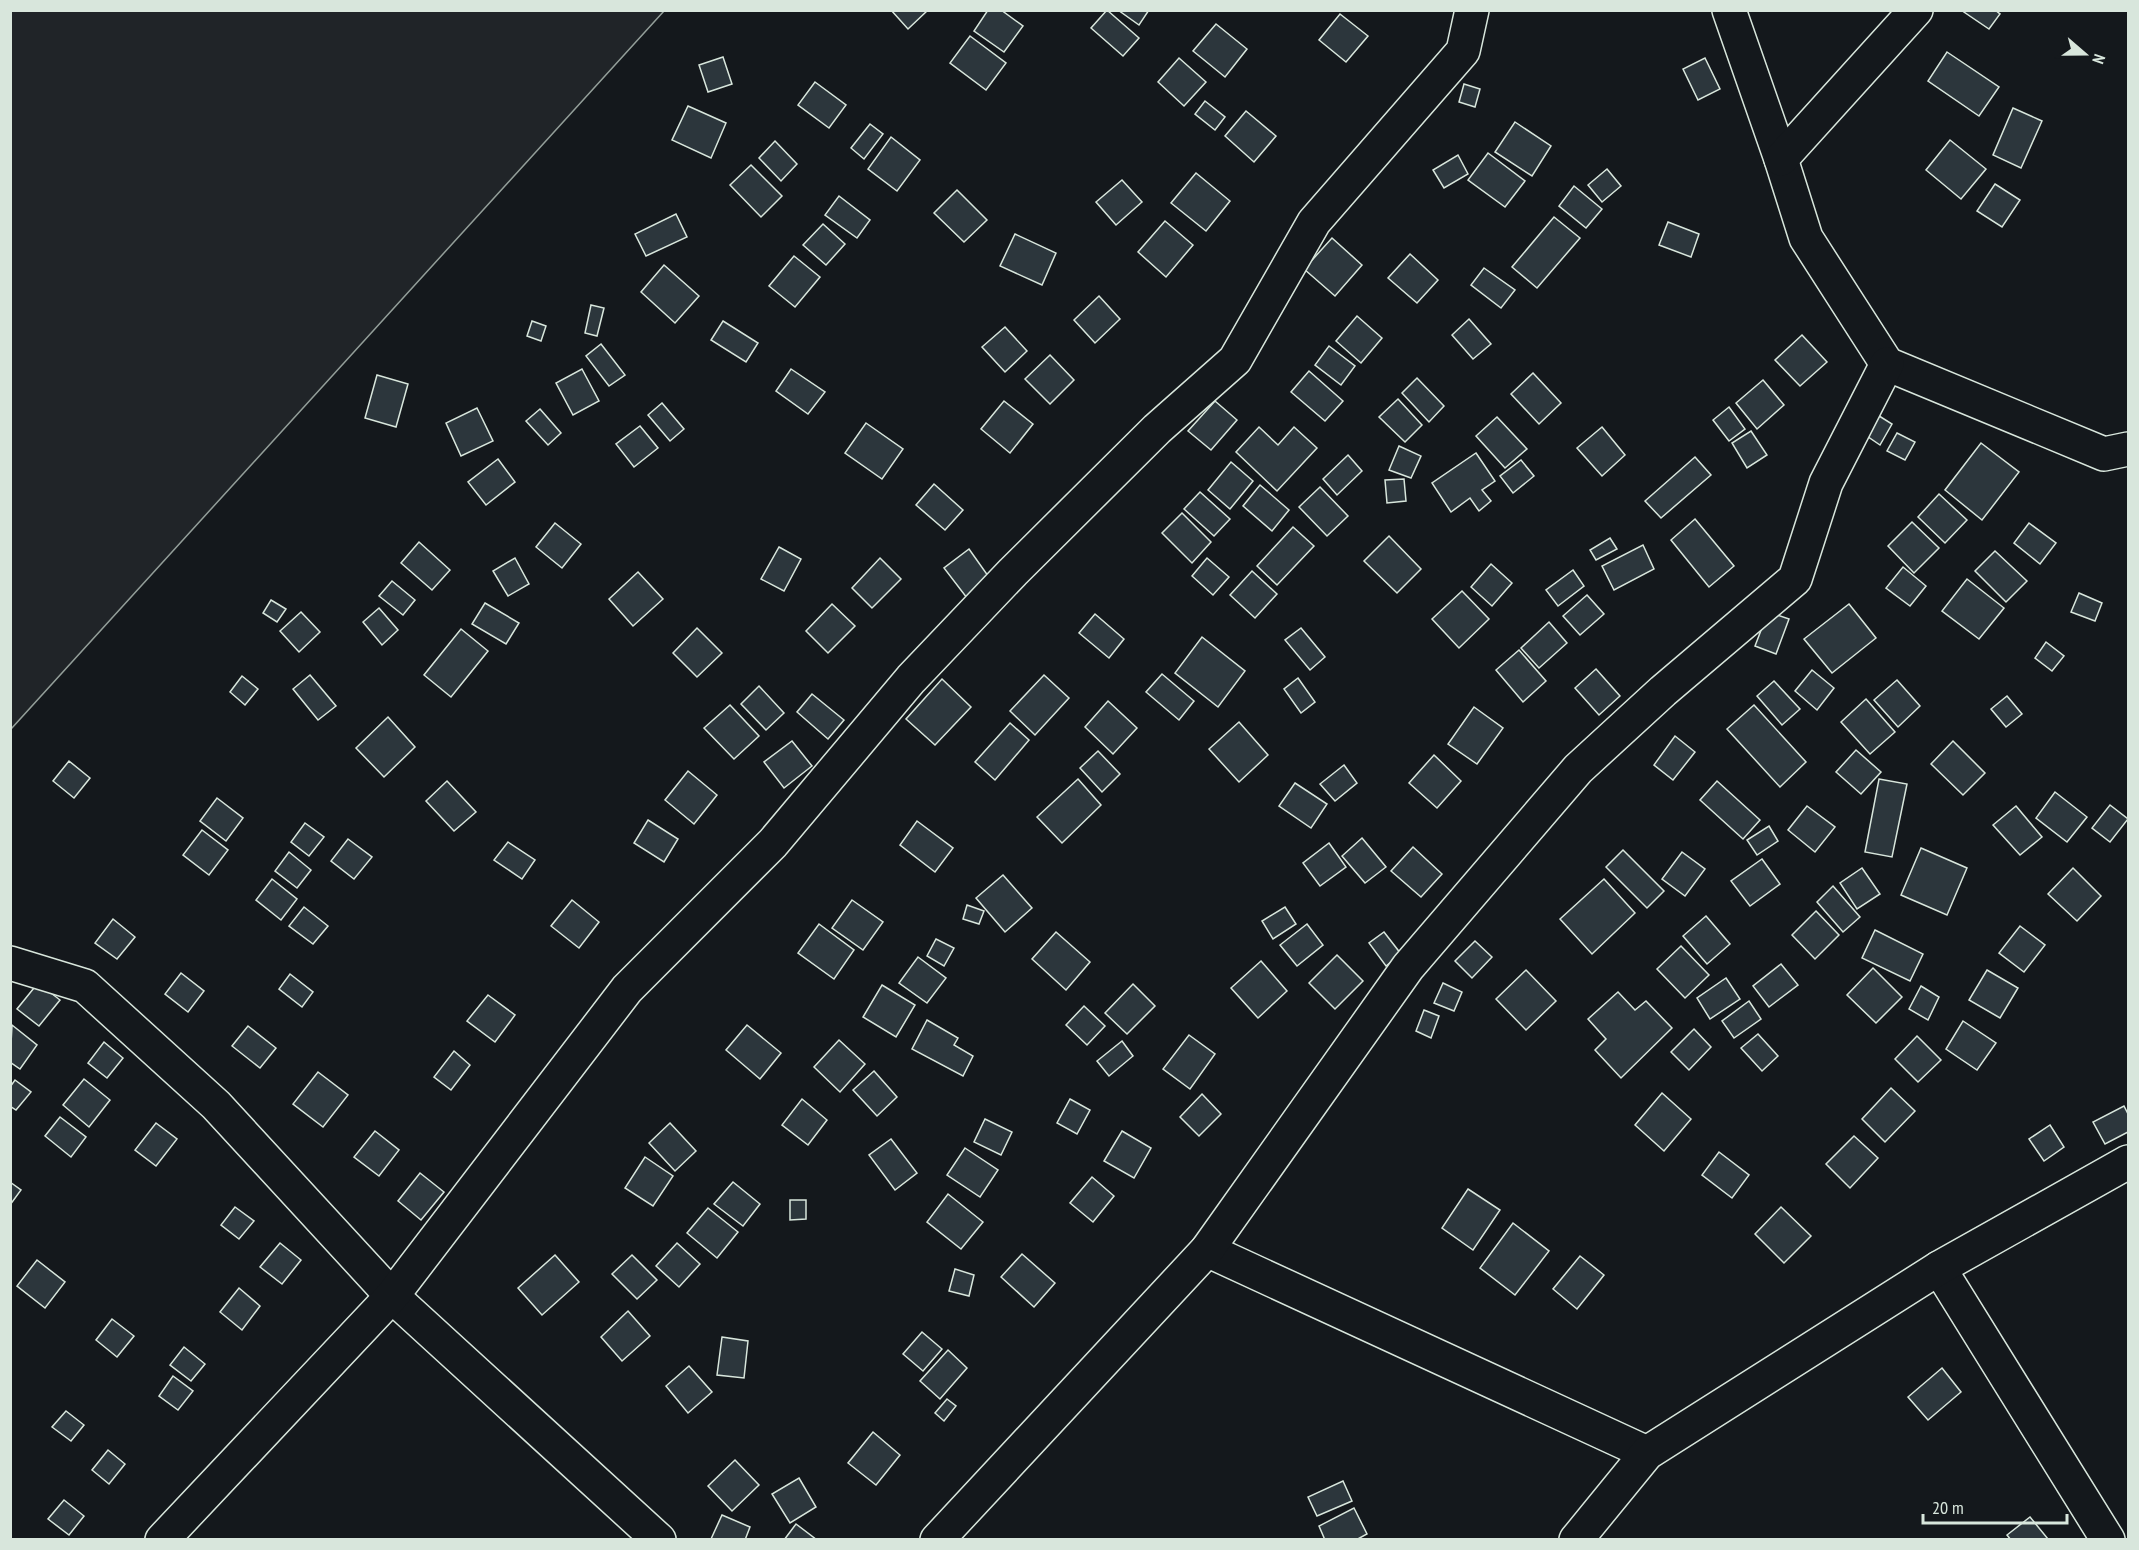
<svg xmlns="http://www.w3.org/2000/svg" width="2139" height="1550" viewBox="0 0 2139 1550" font-family="'PT Sans Narrow',sans-serif">
	<rect width="100%" height="100%" fill="#14181c"/>
	<!-- green -->
	<path fill="#202428" stroke="#939e99" stroke-width="1.5" d="M11 10 664 11 11 729 10 11Z"/>
	<!-- building -->
	<g fill="#2c363c" stroke="#d8e6dc" stroke-width="1.5">
		<path d="M891 10H928L908 29Z"/>
		<path d="M988 10H1001L1023 26 1004 52 974 31Z"/>
		<path d="M1107 10 1139 38 1123 56 1091 28Z"/>
		<path d="M1118 10H1149L1139 25Z"/>
		<path d="M1961 10H1995L2000 14 1989 29Z"/>
		<path d="M1340 14 1368 36 1346 62 1319 40Z"/>
		<path d="M1216 24 1247 49 1225 77 1193 51Z"/>
		<path d="M970 36 1006 63 986 90 950 63Z"/>
		<path d="M1947 52 1999 87 1979 116 1928 81Z"/>
		<path d="M723 57 732 84 708 92 699 65Z"/>
		<path d="M1179 58 1206 82 1184 106 1158 82Z"/>
		<path d="M1705 58 1720 89 1698 100 1683 69Z"/>
		<path d="M815 82 846 105 829 128 798 105Z"/>
		<path d="M1464 84 1480 89 1475 107 1459 102Z"/>
		<path d="M1205 101 1225 117 1215 130 1195 114Z"/>
		<path d="M688 106 726 123 711 158 672 140Z"/>
		<path d="M2013 108 2042 121 2021 168 1993 155Z"/>
		<path d="M1246 111 1276 136 1254 162 1225 136Z"/>
		<path d="M1515 122 1551 146 1532 176 1495 152Z"/>
		<path d="M870 124 883 134 864 159 851 148Z"/>
		<path d="M891 137 920 160 897 191 868 169Z"/>
		<path d="M1950 140 1986 169 1961 199 1926 170Z"/>
		<path d="M775 141 797 164 781 181 759 158Z"/>
		<path d="M1488 153 1525 181 1505 207 1468 180Z"/>
		<path d="M1458 155 1468 174 1444 188 1433 170Z"/>
		<path d="M751 165 782 196 761 217 730 185Z"/>
		<path d="M1607 169 1621 186 1602 202 1588 185Z"/>
		<path d="M1196 173 1230 201 1206 231 1171 203Z"/>
		<path d="M1122 180 1142 202 1116 225 1096 202Z"/>
		<path d="M1995 184 2020 200 2002 227 1977 211Z"/>
		<path d="M1574 186 1602 209 1586 228 1559 206Z"/>
		<path d="M957 190 987 220 964 242 934 213Z"/>
		<path d="M839 196 870 220 857 238 825 215Z"/>
		<path d="M676 214 687 237 646 256 635 234Z"/>
		<path d="M1554 217 1580 238 1537 288 1512 267Z"/>
		<path d="M1165 221 1193 245 1166 277 1138 252Z"/>
		<path d="M1668 222 1699 234 1691 257 1659 245Z"/>
		<path d="M823 224 845 244 826 265 803 245Z"/>
		<path d="M1015 234 1056 253 1042 285 1000 266Z"/>
		<path d="M1332 238 1362 265 1335 296 1304 269Z"/>
		<path d="M1410 254 1438 280 1417 303 1388 278Z"/>
		<path d="M794 256 820 277 795 307 769 286Z"/>
		<path d="M664 265 699 296 675 323 641 292Z"/>
		<path d="M1484 268 1515 290 1501 308 1471 285Z"/>
		<path d="M1099 296 1120 319 1095 343 1074 320Z"/>
		<path d="M591 305 604 308 597 336 585 333Z"/>
		<path d="M1357 316 1382 338 1361 363 1336 341Z"/>
		<path d="M1469 319 1491 344 1473 359 1452 335Z"/>
		<path d="M532 321 546 326 541 341 527 336Z"/>
		<path d="M723 321 758 343 746 362 711 340Z"/>
		<path d="M1005 327 1027 351 1005 372 982 347Z"/>
		<path d="M1802 335 1827 362 1800 386 1775 360Z"/>
		<path d="M601 344 625 375 609 386 586 356Z"/>
		<path d="M1329 346 1355 366 1341 385 1315 365Z"/>
		<path d="M1050 355 1074 380 1050 404 1025 379Z"/>
		<path d="M582 369 599 401 573 415 556 383Z"/>
		<path d="M791 369 825 392 808 414 776 391Z"/>
		<path d="M1309 371 1343 401 1325 421 1291 392Z"/>
		<path d="M1533 373 1561 403 1539 424 1511 394Z"/>
		<path d="M377 375 408 384 396 427 365 418Z"/>
		<path d="M1417 378 1444 406 1429 422 1402 393Z"/>
		<path d="M1763 380 1784 405 1757 429 1736 403Z"/>
		<path d="M1398 399 1422 425 1405 442 1379 417Z"/>
		<path d="M1004 401 1033 424 1010 453 981 429Z"/>
		<path d="M1215 401 1237 420 1211 450 1188 431Z"/>
		<path d="M662 403 684 429 670 441 648 415Z"/>
		<path d="M1729 407 1745 429 1729 441 1713 420Z"/>
		<path d="M477 408 493 441 461 456 446 423Z"/>
		<path d="M540 409 561 433 548 445 526 421Z"/>
		<path d="M1876 414 1892 424 1880 445 1864 434Z"/>
		<path d="M1497 417 1527 449 1505 468 1476 436Z"/>
		<path d="M866 423 903 449 882 479 845 453Z"/>
		<path d="M640 426 658 448 634 467 616 444Z"/>
		<path d="M1259 427 1278 445 1294 427 1317 448 1277 491 1236 452Z"/>
		<path d="M1602 427 1625 455 1602 476 1577 448Z"/>
		<path d="M1751 431 1767 455 1747 468 1732 443Z"/>
		<path d="M1897 433 1915 442 1905 460 1887 451Z"/>
		<path d="M1981 443 2019 472 1982 520 1945 490Z"/>
		<path d="M1399 446 1421 456 1411 478 1389 470Z"/>
		<path d="M1476 453 1495 481 1482 490 1491 501 1479 511 1470 498 1451 512 1432 483Z"/>
		<path d="M1348 455 1362 471 1337 495 1323 479Z"/>
		<path d="M1695 457 1711 475 1661 518 1645 501Z"/>
		<path d="M498 459 515 482 486 505 468 482Z"/>
		<path d="M1521 460 1534 476 1513 493 1500 476Z"/>
		<path d="M1231 462 1253 481 1230 509 1208 490Z"/>
		<path d="M1404 479 1406 501 1387 503 1385 480Z"/>
		<path d="M934 484 963 510 945 530 916 505Z"/>
		<path d="M1260 485 1289 510 1272 531 1243 506Z"/>
		<path d="M1320 487 1348 516 1327 536 1299 507Z"/>
		<path d="M1200 492 1230 519 1214 536 1184 509Z"/>
		<path d="M1939 494 1967 520 1945 543 1918 517Z"/>
		<path d="M1182 513 1211 542 1192 563 1162 533Z"/>
		<path d="M1695 519 1734 566 1709 587 1671 540Z"/>
		<path d="M1912 522 1939 548 1914 573 1888 546Z"/>
		<path d="M555 523 581 544 562 568 536 547Z"/>
		<path d="M2029 523 2056 543 2040 564 2014 543Z"/>
		<path d="M1293 527 1314 546 1277 585 1257 566Z"/>
		<path d="M1389 536 1421 569 1397 593 1364 561Z"/>
		<path d="M1610 538 1617 549 1596 560 1590 550Z"/>
		<path d="M419 542 450 570 432 590 401 563Z"/>
		<path d="M1643 545 1654 569 1614 590 1602 566Z"/>
		<path d="M779 547 801 559 784 591 761 579Z"/>
		<path d="M969 549 991 580 967 598 944 568Z"/>
		<path d="M1995 551 2027 581 2006 602 1975 571Z"/>
		<path d="M515 558 529 584 508 596 493 571Z"/>
		<path d="M880 558 901 579 872 608 852 588Z"/>
		<path d="M1207 558 1229 577 1213 595 1192 576Z"/>
		<path d="M1491 564 1512 583 1492 606 1471 587Z"/>
		<path d="M1903 567 1926 586 1910 606 1886 588Z"/>
		<path d="M1573 570 1584 586 1558 606 1546 590Z"/>
		<path d="M1252 571 1277 594 1255 618 1230 595Z"/>
		<path d="M638 572 663 599 633 626 609 599Z"/>
		<path d="M1967 579 2004 608 1979 639 1942 611Z"/>
		<path d="M392 581 415 600 403 615 379 596Z"/>
		<path d="M1462 591 1489 619 1459 648 1432 619Z"/>
		<path d="M2079 593 2102 603 2095 621 2071 612Z"/>
		<path d="M1587 595 1604 614 1580 635 1563 616Z"/>
		<path d="M271 600 286 609 277 622 263 613Z"/>
		<path d="M485 603 519 623 506 644 472 624Z"/>
		<path d="M832 604 855 626 828 653 806 631Z"/>
		<path d="M1849 604 1876 638 1832 673 1804 639Z"/>
		<path d="M379 608 398 630 382 645 363 622Z"/>
		<path d="M301 612 320 632 299 652 280 631Z"/>
		<path d="M1768 612 1789 619 1776 654 1755 646Z"/>
		<path d="M1095 614 1124 639 1109 658 1079 633Z"/>
		<path d="M1549 622 1567 643 1539 668 1521 648Z"/>
		<path d="M697 628 722 653 697 677 673 653Z"/>
		<path d="M1301 628 1325 657 1310 670 1285 640Z"/>
		<path d="M461 629 488 651 451 697 424 675Z"/>
		<path d="M1202 637 1245 671 1218 707 1175 673Z"/>
		<path d="M2046 642 2064 656 2052 671 2035 658Z"/>
		<path d="M1519 650 1546 681 1523 702 1496 670Z"/>
		<path d="M1596 669 1620 696 1599 715 1575 688Z"/>
		<path d="M1812 670 1834 688 1817 710 1795 691Z"/>
		<path d="M1162 674 1194 701 1179 720 1146 692Z"/>
		<path d="M310 675 336 706 318 720 293 689Z"/>
		<path d="M1044 675 1069 698 1035 735 1010 711Z"/>
		<path d="M242 676 258 689 245 705 230 692Z"/>
		<path d="M1298 678 1315 702 1301 713 1284 689Z"/>
		<path d="M942 679 971 707 935 745 906 719Z"/>
		<path d="M1897 680 1920 706 1898 727 1874 700Z"/>
		<path d="M1774 681 1800 709 1782 725 1757 696Z"/>
		<path d="M759 686 784 713 766 730 741 704Z"/>
		<path d="M812 694 844 720 828 739 797 712Z"/>
		<path d="M2007 696 2022 714 2006 727 1991 709Z"/>
		<path d="M1866 699 1895 732 1870 754 1841 722Z"/>
		<path d="M1108 701 1137 728 1113 754 1085 727Z"/>
		<path d="M730 705 759 736 734 759 704 728Z"/>
		<path d="M1754 705 1806 762 1780 787 1727 729Z"/>
		<path d="M1474 707 1503 728 1477 764 1448 744Z"/>
		<path d="M388 717 415 747 384 777 356 748Z"/>
		<path d="M1239 722 1268 755 1239 782 1209 749Z"/>
		<path d="M1010 723 1029 740 995 780 975 762Z"/>
		<path d="M1675 736 1695 752 1673 780 1654 765Z"/>
		<path d="M792 741 812 766 784 788 764 762Z"/>
		<path d="M1953 741 1985 773 1963 795 1931 764Z"/>
		<path d="M1856 750 1881 772 1861 794 1836 772Z"/>
		<path d="M1098 751 1120 774 1102 792 1080 768Z"/>
		<path d="M1434 755 1461 781 1437 808 1409 783Z"/>
		<path d="M69 761 90 778 74 798 53 781Z"/>
		<path d="M1344 765 1357 783 1335 801 1320 784Z"/>
		<path d="M688 771 717 795 694 824 665 800Z"/>
		<path d="M1078 779 1101 805 1062 843 1037 817Z"/>
		<path d="M1879 779 1907 784 1892 857 1865 852Z"/>
		<path d="M447 781 476 812 454 831 426 801Z"/>
		<path d="M1717 781 1760 820 1743 839 1700 800Z"/>
		<path d="M1295 783 1327 804 1311 828 1279 806Z"/>
		<path d="M2055 792 2087 817 2067 842 2036 818Z"/>
		<path d="M217 798 243 818 226 841 200 821Z"/>
		<path d="M2110 805 2128 819 2110 842 2092 828Z"/>
		<path d="M1807 806 1835 827 1815 852 1788 830Z"/>
		<path d="M2016 806 2042 837 2020 855 1993 825Z"/>
		<path d="M648 820 678 839 664 862 634 843Z"/>
		<path d="M917 821 953 848 935 872 900 845Z"/>
		<path d="M305 823 324 837 309 856 291 842Z"/>
		<path d="M1769 826 1778 841 1757 855 1747 840Z"/>
		<path d="M202 830 228 850 209 875 183 855Z"/>
		<path d="M1362 838 1386 867 1365 883 1342 856Z"/>
		<path d="M348 839 372 857 354 879 331 861Z"/>
		<path d="M508 842 535 860 522 879 494 860Z"/>
		<path d="M1329 843 1346 867 1320 886 1303 863Z"/>
		<path d="M1413 847 1442 874 1421 897 1391 871Z"/>
		<path d="M1921 848 1967 868 1947 915 1901 895Z"/>
		<path d="M1623 850 1664 891 1647 908 1606 867Z"/>
		<path d="M289 852 311 870 297 888 275 871Z"/>
		<path d="M1682 852 1705 869 1685 896 1662 879Z"/>
		<path d="M1762 859 1780 884 1750 906 1731 881Z"/>
		<path d="M1862 868 1880 894 1857 909 1840 883Z"/>
		<path d="M2073 868 2101 896 2077 921 2048 894Z"/>
		<path d="M1003 875 1032 908 1005 932 976 898Z"/>
		<path d="M272 879 297 899 281 920 256 900Z"/>
		<path d="M1604 879 1635 913 1592 954 1560 919Z"/>
		<path d="M1833 886 1860 917 1843 932 1817 902Z"/>
		<path d="M572 900 599 922 579 948 551 926Z"/>
		<path d="M852 900 883 922 863 950 832 928Z"/>
		<path d="M967 905 984 911 979 924 963 919Z"/>
		<path d="M304 907 328 926 313 944 289 926Z"/>
		<path d="M1285 907 1296 924 1273 939 1262 921Z"/>
		<path d="M1816 911 1839 935 1815 959 1792 935Z"/>
		<path d="M1706 916 1730 944 1707 964 1683 936Z"/>
		<path d="M113 919 135 937 117 959 95 943Z"/>
		<path d="M819 924 854 950 834 979 798 953Z"/>
		<path d="M1307 924 1323 945 1297 966 1280 945Z"/>
		<path d="M2020 926 2045 945 2024 972 1999 953Z"/>
		<path d="M1875 930 1923 954 1910 981 1862 958Z"/>
		<path d="M1056 932 1090 962 1066 990 1032 959Z"/>
		<path d="M1384 932 1401 954 1386 966 1369 943Z"/>
		<path d="M936 939 954 948 944 966 927 956Z"/>
		<path d="M1475 941 1492 957 1472 978 1455 961Z"/>
		<path d="M1681 946 1709 975 1685 998 1657 969Z"/>
		<path d="M1337 955 1363 981 1335 1009 1309 983Z"/>
		<path d="M918 957 946 978 927 1003 899 983Z"/>
		<path d="M1261 961 1287 991 1258 1018 1231 988Z"/>
		<path d="M1781 964 1798 985 1769 1007 1753 986Z"/>
		<path d="M1873 968 1902 997 1876 1023 1847 995Z"/>
		<path d="M1526 970 1556 1001 1526 1030 1496 999Z"/>
		<path d="M1987 970 2018 988 2000 1018 1969 1000Z"/>
		<path d="M181 973 204 991 188 1012 165 994Z"/>
		<path d="M290 974 313 992 302 1007 279 989Z"/>
		<path d="M1726 978 1740 999 1710 1019 1697 998Z"/>
		<path d="M38 983 60 1000 39 1026 17 1009Z"/>
		<path d="M1443 983 1462 992 1454 1011 1434 1003Z"/>
		<path d="M1133 984 1155 1006 1127 1034 1105 1013Z"/>
		<path d="M882 985 915 1005 896 1037 863 1017Z"/>
		<path d="M1921 986 1939 997 1928 1020 1909 1009Z"/>
		<path d="M1618 992 1635 1010 1646 1001 1672 1028 1621 1078 1595 1050 1606 1039 1588 1019Z"/>
		<path d="M488 995 515 1015 495 1042 467 1021Z"/>
		<path d="M1749 1001 1761 1019 1734 1038 1722 1021Z"/>
		<path d="M1084 1006 1105 1026 1087 1045 1066 1025Z"/>
		<path d="M1424 1010 1439 1016 1431 1038 1416 1031Z"/>
		<path d="M927 1020 958 1038 954 1045 973 1056 963 1076 912 1049Z"/>
		<path d="M1963 1021 1996 1043 1977 1070 1946 1049Z"/>
		<path d="M12 1025 37 1045 20 1069 10 1062Z"/>
		<path d="M747 1025 781 1053 760 1079 726 1050Z"/>
		<path d="M248 1026 276 1048 260 1068 232 1046Z"/>
		<path d="M1694 1029 1711 1047 1689 1070 1671 1052Z"/>
		<path d="M1758 1034 1778 1056 1762 1071 1741 1048Z"/>
		<path d="M1189 1035 1215 1054 1190 1089 1163 1069Z"/>
		<path d="M1917 1036 1941 1060 1918 1082 1895 1059Z"/>
		<path d="M839 1040 865 1064 840 1092 814 1067Z"/>
		<path d="M1122 1041 1133 1056 1109 1076 1097 1061Z"/>
		<path d="M104 1042 123 1058 107 1078 88 1063Z"/>
		<path d="M454 1051 470 1065 451 1090 434 1077Z"/>
		<path d="M874 1071 897 1097 877 1116 853 1090Z"/>
		<path d="M318 1072 348 1095 323 1127 293 1104Z"/>
		<path d="M84 1079 110 1100 89 1127 63 1105Z"/>
		<path d="M15 1080 31 1092 16 1110 10 1106V1087Z"/>
		<path d="M1891 1088 1915 1111 1885 1142 1862 1119Z"/>
		<path d="M1662 1093 1691 1119 1664 1151 1635 1125Z"/>
		<path d="M1202 1094 1221 1114 1199 1136 1180 1117Z"/>
		<path d="M802 1099 827 1120 808 1145 782 1125Z"/>
		<path d="M1070 1099 1090 1110 1077 1134 1057 1123Z"/>
		<path d="M2124 1106 2128 1114V1132L2105 1144 2093 1122Z"/>
		<path d="M60 1117 86 1137 71 1157 45 1136Z"/>
		<path d="M985 1119 1012 1132 1001 1155 974 1142Z"/>
		<path d="M156 1123 177 1139 156 1166 135 1150Z"/>
		<path d="M670 1123 696 1151 675 1171 649 1143Z"/>
		<path d="M2050 1125 2064 1147 2044 1161 2029 1139Z"/>
		<path d="M375 1131 399 1150 379 1176 354 1157Z"/>
		<path d="M1122 1131 1151 1148 1134 1178 1104 1161Z"/>
		<path d="M1854 1136 1878 1158 1850 1188 1826 1164Z"/>
		<path d="M891 1139 917 1173 895 1190 869 1155Z"/>
		<path d="M965 1148 998 1170 980 1197 947 1175Z"/>
		<path d="M1719 1152 1749 1175 1732 1198 1702 1175Z"/>
		<path d="M645 1157 673 1176 653 1206 625 1188Z"/>
		<path d="M420 1173 444 1192 421 1220 398 1201Z"/>
		<path d="M1092 1177 1114 1196 1093 1222 1070 1203Z"/>
		<path d="M10 1182 21 1190 10 1205Z"/>
		<path d="M733 1182 760 1204 743 1226 714 1204Z"/>
		<path d="M1468 1189 1500 1210 1473 1250 1442 1228Z"/>
		<path d="M948 1194 983 1222 961 1249 927 1222Z"/>
		<path d="M790 1200H806V1219L790 1220Z"/>
		<path d="M235 1207 254 1221 239 1239 221 1225Z"/>
		<path d="M1781 1207 1811 1236 1784 1263 1755 1234Z"/>
		<path d="M708 1208 738 1232 717 1258 687 1233Z"/>
		<path d="M1513 1223 1549 1251 1515 1295 1480 1268Z"/>
		<path d="M280 1243 301 1260 282 1284 260 1267Z"/>
		<path d="M677 1243 700 1264 679 1287 656 1266Z"/>
		<path d="M1022 1254 1055 1283 1034 1307 1001 1277Z"/>
		<path d="M555 1255 579 1282 542 1315 518 1288Z"/>
		<path d="M632 1255 657 1280 637 1299 612 1274Z"/>
		<path d="M1580 1256 1604 1275 1577 1309 1553 1289Z"/>
		<path d="M37 1260 65 1282 45 1308 17 1286Z"/>
		<path d="M955 1269 974 1275 969 1296 949 1291Z"/>
		<path d="M239 1288 260 1306 242 1330 220 1312Z"/>
		<path d="M628 1311 650 1336 622 1361 601 1337Z"/>
		<path d="M112 1319 134 1336 117 1357 96 1340Z"/>
		<path d="M922 1332 942 1349 923 1371 903 1354Z"/>
		<path d="M722 1337 748 1341 744 1378 717 1375Z"/>
		<path d="M184 1347 205 1364 191 1381 170 1365Z"/>
		<path d="M948 1350 967 1368 940 1399 920 1381Z"/>
		<path d="M689 1366 712 1392 688 1413 666 1386Z"/>
		<path d="M1942 1368 1961 1392 1928 1420 1908 1397Z"/>
		<path d="M173 1376 193 1391 178 1410 159 1396Z"/>
		<path d="M947 1399 956 1406 944 1421 935 1413Z"/>
		<path d="M66 1411 84 1425 71 1441 52 1427Z"/>
		<path d="M873 1432 900 1455 876 1485 848 1463Z"/>
		<path d="M108 1450 125 1464 109 1484 92 1470Z"/>
		<path d="M735 1460 759 1485 732 1511 708 1486Z"/>
		<path d="M799 1478 816 1507 790 1523 772 1494Z"/>
		<path d="M1343 1481 1352 1501 1317 1516 1308 1497Z"/>
		<path d="M64 1500 84 1516 69 1535 48 1519Z"/>
		<path d="M1354 1508 1367 1534 1356 1540H1325L1319 1526Z"/>
		<path d="M722 1515 750 1527 745 1540 711 1539Z"/>
		<path d="M2030 1517 2048 1539 2011 1540 2007 1535Z"/>
		<path d="M796 1524 817 1540H784Z"/>
	</g>
	<g fill="none" stroke-linecap="round" stroke-linejoin="round">
		<defs>
			<g id="minor">
				<path d="M1729 10 1781 159 1806 238 1887 364 2104 454 2128 449"/>
				<path d="M1781 159 1916 10"/>
				<path d="M10 963 85 986 216 1105 392 1296 659 1540"/>
				<path d="M1207 1250 1647 1453"/>
				<path d="M1939 1268 2108 1540"/>
				<path d="M162 1540 392 1296 627 989 773 843 911 679 1013 572 1157 429 1235 360 1314 222 1463 51 1472 10"/>
				<path d="M937 1540 1207 1250 1408 967 1578 769 1663 691 1795 579 1826 483 1887 364"/>
				<path d="M1576 1540 1647 1453 1939 1268 2128 1162"/>
			</g>
		</defs>
		<!-- minor casing -->
		<use href="#minor" stroke="#d8e6dc" stroke-width="36"/>
		<!-- minor -->
		<use href="#minor" stroke="#14181c" stroke-width="33"/>
	</g>
	<!-- border -->
	<rect width="2139" height="1550" fill="none" stroke="#d8e6dc" stroke-width="24"/>
	<!-- north arrow -->
	<g transform="translate(2085 54) rotate(110)" stroke="#14181c" stroke-width="4.5" paint-order="stroke">
	<path d="M0-4.5L10 22L0 15L-10 22Z" fill="#d8e6dc"/>
	<text y="-9" font-size="16" font-weight="bold" text-anchor="middle" fill="#d8e6dc">N</text>
	</g>
	<!-- scale -->
	<path d="M1923 1514v9h144v-9" fill="none" stroke="#d8e6dc" stroke-width="3"/>
	<text x="1932" y="1514" font-size="18" fill="#d8e6dc" stroke="#14181c" stroke-width="4.5" paint-order="stroke">20 m</text>
</svg>
